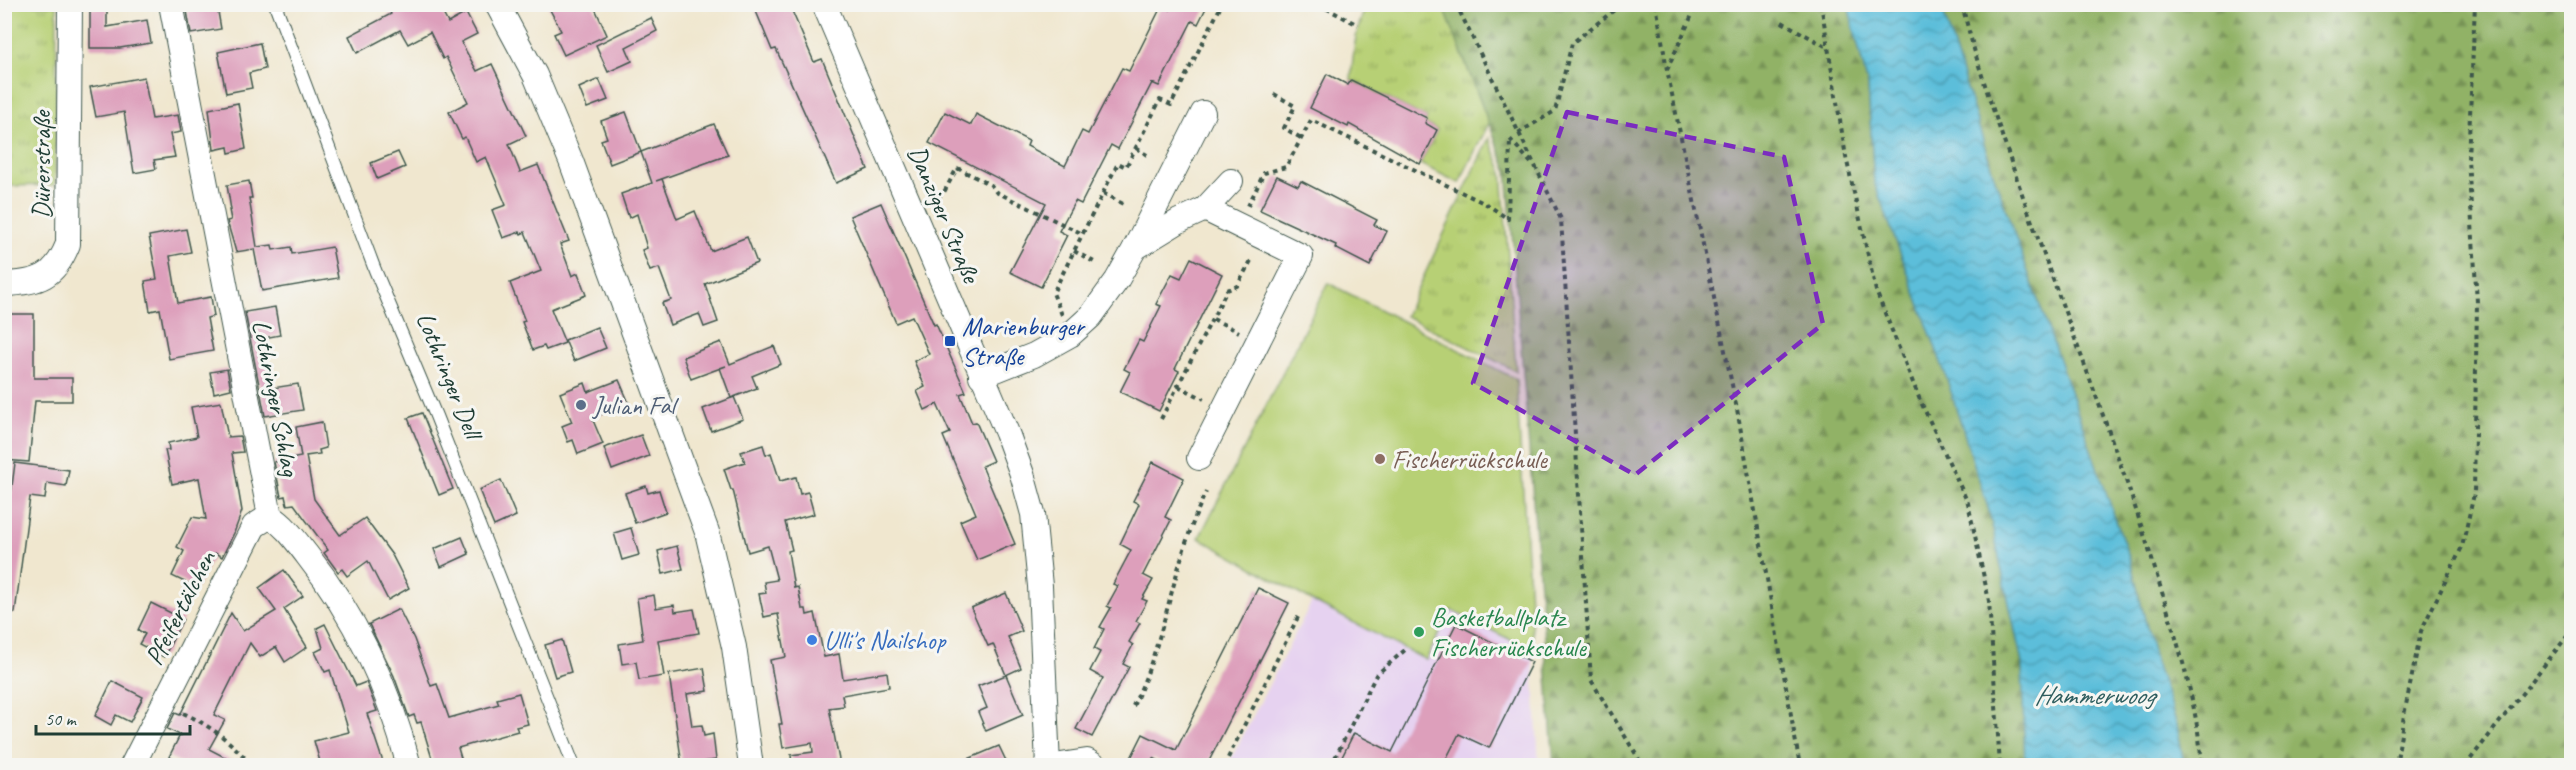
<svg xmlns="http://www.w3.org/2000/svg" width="2576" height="770" viewBox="0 0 2576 770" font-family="Caveat,sans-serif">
	<defs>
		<pattern id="grass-tufts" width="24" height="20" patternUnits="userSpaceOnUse" patternTransform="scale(1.5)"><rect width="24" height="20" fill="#b7d075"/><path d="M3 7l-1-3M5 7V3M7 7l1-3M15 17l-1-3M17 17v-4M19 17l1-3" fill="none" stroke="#94aa61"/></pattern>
		<pattern id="forest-firs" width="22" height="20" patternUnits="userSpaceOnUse" patternTransform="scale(1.5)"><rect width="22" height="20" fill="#91b266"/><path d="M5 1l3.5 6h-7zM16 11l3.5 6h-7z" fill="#769255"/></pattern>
		<pattern id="water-waves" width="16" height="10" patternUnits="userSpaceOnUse" patternTransform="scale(1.5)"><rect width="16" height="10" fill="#5bbeda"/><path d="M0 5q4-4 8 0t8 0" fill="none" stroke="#4b9cb2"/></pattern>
	</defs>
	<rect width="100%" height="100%" fill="#f6f6f2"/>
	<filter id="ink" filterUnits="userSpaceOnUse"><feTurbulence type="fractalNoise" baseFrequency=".0167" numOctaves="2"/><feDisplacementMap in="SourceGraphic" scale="12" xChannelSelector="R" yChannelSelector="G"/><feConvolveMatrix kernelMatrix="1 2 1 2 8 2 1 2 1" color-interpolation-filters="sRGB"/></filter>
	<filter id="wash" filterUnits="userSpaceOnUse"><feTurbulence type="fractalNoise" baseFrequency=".008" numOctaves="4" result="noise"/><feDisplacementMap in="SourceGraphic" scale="24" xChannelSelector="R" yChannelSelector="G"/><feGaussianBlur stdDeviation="1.35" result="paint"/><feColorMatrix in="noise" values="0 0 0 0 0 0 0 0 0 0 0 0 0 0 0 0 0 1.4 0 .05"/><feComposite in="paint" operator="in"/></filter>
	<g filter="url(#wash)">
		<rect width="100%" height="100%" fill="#f0e7cf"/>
		<!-- built -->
		<path fill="#e6d2f0" d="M1328 283 1516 379 1539 765H1228L1312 601 1199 538Z"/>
		<!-- grass -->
		<g fill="url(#grass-tufts)" stroke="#6b8654" stroke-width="1.5">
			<path d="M4 5H57L55 185 5 186Z"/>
			<path d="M1367 5H1443L1489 123 1459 183 1420 164 1437 130 1425 123 1427 118 1351 80C1353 54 1355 28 1367 5Z"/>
			<path d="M1489 138 1502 170 1516 371 1405 316Z"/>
		</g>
		<!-- forest -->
		<g fill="url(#forest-firs)" stroke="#58784d" stroke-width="1.5">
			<path d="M1443 5H1848L1868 86 1874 182 1945 373 1989 511 2022 663 2025 765H1554L1507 170Z"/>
			<path d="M1941 5H2571V765H2184L2177 725 2155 659 2130 560 1994 176Z"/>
		</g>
		<!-- garden -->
		<path fill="#b7d075" stroke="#6b8654" stroke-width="1.5" d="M1328 283 1516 379 1533 651 1451 610 1426 660 1312 601 1199 538Z"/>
		<!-- water -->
		<path fill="url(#water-waves)" stroke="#3d7e87" stroke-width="1.5" d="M1848 5H1941L1994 176 2130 560 2155 659 2177 725 2184 765H2025L2022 663 1989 511 1945 373 1874 182 1868 86Z"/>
		<g id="blocks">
			<!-- building -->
			<g fill="#dd9fbb">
				<path d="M386 4H438L448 23 466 13 477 34 461 42 477 71 492 64 526 136 509 144 520 172 538 165 569 241 560 244 572 276 578 273 586 295 551 309 565 343 546 350 544 346 533 350 522 322 525 321 510 283 541 271 525 232 521 234 520 232 503 238 492 210 506 205 486 157 476 162 465 137 462 139 449 112 468 102 446 57 443 59 430 32 408 44 400 30 357 53 349 36 391 14Z"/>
				<path d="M547 4H593L607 35 564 55 554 34 561 31Z"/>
				<path d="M753 4H789L814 62 822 59 868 169 836 183 776 49 772 50Z"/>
				<path d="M1162 4H1208L1198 24 1192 21 1159 86 1152 83 1118 149 1111 145 1081 204 1075 201 1059 231 1067 235 1041 287 1010 272 1046 203 929 143 945 112 971 125 976 114 1029 141 1027 146 1065 166 1082 131 1088 134 1122 68 1129 71 1162 5 1171 10Z"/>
				<path d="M217 6 221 29 191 34 187 11Z"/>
				<path d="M90 8H107V27L147 20 151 43 120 48H90Z"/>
				<path d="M651 18 657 31 626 47 632 61 608 72 596 45Z"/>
				<path d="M260 43 265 69 249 73 252 88 226 93 218 52Z"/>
				<path d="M1327 74 1348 85 1351 80 1427 118 1425 123 1437 130 1420 164 1349 124 1348 127 1310 108Z"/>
				<path d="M144 77 152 119 178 115 181 132 170 134 175 157 154 160 156 169 134 173 124 112 96 117 90 87Z"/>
				<path d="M599 79 608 100 587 108 579 88Z"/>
				<path d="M238 103 246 149 229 153 228 147 214 150 209 109Z"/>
				<path d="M626 112 641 152 610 164 601 140 607 138 601 121Z"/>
				<path d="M714 124 728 155 703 164 656 181 662 179 677 219 695 211 711 251 747 237 757 263 705 284 718 322 704 327 699 314 670 325 662 303 671 300 659 268 650 271 642 250 647 248 637 214 629 218 621 194 652 183 641 152Z"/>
				<path d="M398 152 405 167 377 179 371 163Z"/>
				<path d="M1277 176 1298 186 1301 181 1377 220 1374 225 1387 231 1370 266 1335 248 1336 245 1260 210Z"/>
				<path d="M249 181 252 198H249L257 247 272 245 273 250 291 247 292 254 332 247 338 278 262 291 254 249 236 252 227 221 231 220 229 210H231L227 185Z"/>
				<path d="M881 203 934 325 936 324 966 392 960 394 972 423 976 422 993 461 982 466 1015 544 977 560 960 521 976 514 943 436 950 433 937 404 925 410 917 391 925 387 914 361 929 354 912 316 896 323 850 216Z"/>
				<path d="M186 229 191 252 170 256 178 303 211 297 214 316 207 318 213 351 169 359 160 309 150 311 145 281 157 279 149 236Z"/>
				<path d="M1191 258 1222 274 1175 369 1179 371 1159 411 1120 392 1130 372 1124 369 1139 340 1143 342 1161 306 1156 304 1172 274 1181 278Z"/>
				<path d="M275 307 280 335 264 338 273 388 298 384 303 410 265 416 245 312Z"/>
				<path d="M7 314H34V378H72V401H35L29 462 4 460Z"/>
				<path d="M597 327 606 348 574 361 565 340Z"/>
				<path d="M721 342 730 364 774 346 781 364 752 376 757 388 731 398 720 368 726 366 691 379 683 357Z"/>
				<path d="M227 369 231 389 214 393 210 372Z"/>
				<path d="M619 380 629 403 592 418 603 444 578 454 573 440 568 442 562 426 572 422 560 393 585 383 588 392Z"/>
				<path d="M734 397 743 419 711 431 703 409Z"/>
				<path d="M221 402 228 437 240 436 243 452 232 453 242 511 234 533 222 557 215 553 197 588 172 576 184 551 177 547 192 517 206 519 199 478 172 484 165 450H169L168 443 197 437 191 407Z"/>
				<path d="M422 413 453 489 439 495 408 418Z"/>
				<path d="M322 422 326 448 319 450 320 454 306 456 314 499 340 535 365 518 375 532 392 555 409 588 388 600 368 561 347 576 342 569 338 572 324 553 328 550 294 504 287 505 285 496 281 497 274 462 301 457 296 427Z"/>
				<path d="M641 435 649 456 612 470 604 448Z"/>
				<path d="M763 445 766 455 771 453 780 481 796 477 800 494 808 492 814 514 785 522 792 550 788 551 794 588 798 587 802 609H806L807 615 815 613 824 657 839 654 843 679 887 672 889 687 842 695 844 706 829 708 840 765H792L791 755 813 752 812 743 783 748 779 724H782L770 660 786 657 778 614 764 617 759 594 766 593 764 582 777 580 768 546 748 552 733 490H731L724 469 745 462 741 452Z"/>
				<path d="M1153 462 1184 478 1165 517 1171 520 1143 575 1153 580 1142 599 1147 601 1136 621 1140 623 1129 642 1133 645 1123 664 1129 667 1092 737 1076 729 1103 678 1090 671 1100 652 1094 649 1104 629 1100 627 1111 608 1107 606 1118 586 1113 584 1131 550 1120 544 1139 504 1133 501Z"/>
				<path d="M15 463 69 470 66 486 47 483 45 499 30 497 15 613 4 612V493L11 494Z"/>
				<path d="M501 480 516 516 494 526 479 490Z"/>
				<path d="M646 486 648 493 659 490 666 512 635 523 625 493Z"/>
				<path d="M631 528 639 555 622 560 614 533Z"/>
				<path d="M462 537 469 554 441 567 434 549Z"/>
				<path d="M677 546 683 569 663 574 658 551Z"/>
				<path d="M284 570 303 596 284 609 307 647 285 662 276 647 260 657 250 643 214 715 225 720 209 749 240 765H186L169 757 180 735 167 729 175 713 180 715 231 613 243 631 276 611 259 588Z"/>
				<path d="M1258 588 1289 603 1207 765H1168L1153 758 1149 765H1144L1131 758 1143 734 1176 750Z"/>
				<path d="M1006 593 1022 631 1008 637 1021 668 1006 675 993 644 988 646 971 608Z"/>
				<path d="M654 595 656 608 674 605 675 612 694 609 699 633 658 640 664 676 639 680 636 662 622 664 619 644 643 640 637 598Z"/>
				<path d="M151 603 183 619 164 657 139 644 145 634 138 630Z"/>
				<path d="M399 609 414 639 431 686 437 684 449 718 499 704 497 699 519 693 528 724 516 727 518 731 458 748 463 765H434L421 722 417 723 414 715 409 717 394 676 369 624Z"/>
				<path d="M325 624 356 686 366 682 368 687 377 711 367 714 384 765H321L314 741 349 732 330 670 325 672 315 652 323 648 317 628Z"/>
				<path d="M1456 624 1532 662 1489 748 1459 734 1443 765H1338L1354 733 1392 752Z"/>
				<path d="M562 640 571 672 555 677 545 645Z"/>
				<path d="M704 668 708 691 687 694 692 726 702 725 704 736 713 734 716 760 682 765 669 674Z"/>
				<path d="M1006 675 1023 715 986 731 978 712 987 708 978 686Z"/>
				<path d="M112 681 143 697 130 722 116 715 111 725 95 716Z"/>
				<path d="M999 746 1008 765H954Z"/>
			</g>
		</g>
	</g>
	<g filter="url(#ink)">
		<use href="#blocks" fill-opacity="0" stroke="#3e564b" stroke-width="1.5"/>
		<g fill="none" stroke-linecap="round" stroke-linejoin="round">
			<defs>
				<path id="service" d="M275 4 375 270 436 416 574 766"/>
				<g id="minor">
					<path d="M171 4 270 516C286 526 296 541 307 555 357 618 389 689 409 766"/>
					<path d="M497 4 535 75 571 161 707 532 734 647 751 766"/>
					<path d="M824 4 1007 433 1022 474 1033 514 1040 586 1048 766"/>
					<path d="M1135 248 1203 113"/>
					<path d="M4 284C39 283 55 277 68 244L70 4"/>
					<path d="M981 376 1034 355 1070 335 1091 316 1117 280 1135 248 1179 221 1205 209 1231 181"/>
					<path d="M1199 458 1301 256 1205 209"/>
					<path d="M132 766 254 526 270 516"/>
					<path d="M1054 766 1087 761 1095 766"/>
				</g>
			</defs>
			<!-- service casing -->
			<use href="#service" stroke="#3e564b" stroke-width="14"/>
			<!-- minor casing -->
			<use href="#minor" stroke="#3e564b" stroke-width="26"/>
			<!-- path -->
			<g stroke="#3e564b" stroke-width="4" stroke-dasharray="4.5 4.5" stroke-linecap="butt">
				<path d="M1253 4 1254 13"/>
				<path d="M1261 4 1275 11 1278 4"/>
				<path d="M1318 4 1358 25"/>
				<path d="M1456 4 1561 219 1591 680 1643 766"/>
				<path d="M1656 4 1667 70 1737 409 1800 766"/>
				<path d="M1821 4 1846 157 1876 291 1920 400 1968 503 1989 601 2000 766"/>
				<path d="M1962 4C1975 59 1994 112 2012 165 2059 302 2115 437 2157 576 2176 638 2197 700 2202 766"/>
				<path d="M1782 22 1827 47"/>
				<path d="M1667 70 1697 4"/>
				<path d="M1274 94 1295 106 1284 128 1301 138"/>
				<path d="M1518 133 1555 111 1572 43 1622 4"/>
				<path d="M1136 148 1147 155"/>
				<path d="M1103 193 1123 204"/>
				<path d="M929 200 943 194 957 168 991 185 996 192 1083 234"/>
				<path d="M1248 206 1264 173 1286 167 1311 120 1488 205 1508 219 1510 139 1531 163"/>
				<path d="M1074 251 1094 262"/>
				<path d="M1062 315 1053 293 1118 163 1126 167 1160 100 1171 105 1222 4"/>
				<path d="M1213 319 1239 332"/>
				<path d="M1178 386 1204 399"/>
				<path d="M1161 419 1227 290 1237 286 1253 257"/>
				<path d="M1133 706C1167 638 1173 560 1206 492"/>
				<path d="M183 713C211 726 232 742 252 766"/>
				<path d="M1224 766 1298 617"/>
				<path d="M1331 766 1376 675 1405 650"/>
				<path d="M2396 766 2404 715 2421 631 2462 547 2474 494 2477 302 2468 159 2475 4"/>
				<path d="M2465 766 2572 630"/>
			</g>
			<!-- service -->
			<use href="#service" stroke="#fff" stroke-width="12"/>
			<!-- minor -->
			<use href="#minor" stroke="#fff" stroke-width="24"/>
		</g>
	</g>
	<!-- marked area -->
	<path fill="#7b2cbf" fill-opacity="0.2" stroke="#7b2cbf" stroke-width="4.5" stroke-dasharray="12 8" stroke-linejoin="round" d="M1567 112 1784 157 1823 324 1635 475 1473 383Z"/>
	<!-- markers -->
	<rect fill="#1a4fb4" stroke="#f6f6f2" stroke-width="2" x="944" y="335" width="12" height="12" rx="3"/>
	<circle fill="#5c6f8a" stroke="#f6f6f2" stroke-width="2" cx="581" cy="405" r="6"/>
	<circle fill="#8d6e63" stroke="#f6f6f2" stroke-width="2" cx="1380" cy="459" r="6"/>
	<circle fill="#2e9e5b" stroke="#f6f6f2" stroke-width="2" cx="1419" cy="632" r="6"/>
	<circle fill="#3f7fe0" stroke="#f6f6f2" stroke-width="2" cx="812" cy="640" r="6"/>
	<g text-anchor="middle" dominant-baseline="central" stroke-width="6" stroke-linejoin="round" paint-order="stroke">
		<!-- street labels -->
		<g font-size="26" fill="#1f3d34" stroke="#f6f6f2">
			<text transform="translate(41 165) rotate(-90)">Dürerstraße</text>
			<text transform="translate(944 214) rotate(67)">Danziger Straße</text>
			<text transform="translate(449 375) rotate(68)">Lothringer Dell</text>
			<text transform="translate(276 398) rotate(79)">Lothringer Schlag</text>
			<text transform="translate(180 608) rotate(-63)">Pfeifertälchen</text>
		</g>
		<!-- transit labels -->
		<g font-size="26" fill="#164399" stroke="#f6f6f2" text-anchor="start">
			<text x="962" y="326">Marienburger<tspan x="962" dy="30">Straße</tspan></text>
		</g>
		<!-- service labels -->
		<g font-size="26" fill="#4e5e75" stroke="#f6f6f2" text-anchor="start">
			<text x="593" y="405">Julian Fal</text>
		</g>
		<!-- education labels -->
		<g font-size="26" fill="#785e54" stroke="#f6f6f2" text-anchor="start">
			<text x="1392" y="459">Fischerrückschule</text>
		</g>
		<!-- leisure labels -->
		<g font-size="26" fill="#27864d" stroke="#f6f6f2" text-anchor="start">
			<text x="1431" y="617">Basketballplatz<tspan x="1431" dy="30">Fischerrückschule</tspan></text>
		</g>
		<!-- shop labels -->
		<g font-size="26" fill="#366cbe" stroke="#f6f6f2" text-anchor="start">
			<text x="824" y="640">Ulli's Nailshop</text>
		</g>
		<!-- water labels -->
		<g font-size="27" font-style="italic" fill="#2e5d5e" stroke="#f6f6f2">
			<text x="2094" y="695">Hammerwoog</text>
		</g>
	</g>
	<!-- margin -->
	<rect width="2576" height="770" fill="none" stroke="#f6f6f2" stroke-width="24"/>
	<!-- scale -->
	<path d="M36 725v9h154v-9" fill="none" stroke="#1f3d34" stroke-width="3"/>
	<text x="45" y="725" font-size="18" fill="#1f3d34" stroke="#f6f6f2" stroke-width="4.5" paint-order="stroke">50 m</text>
</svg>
